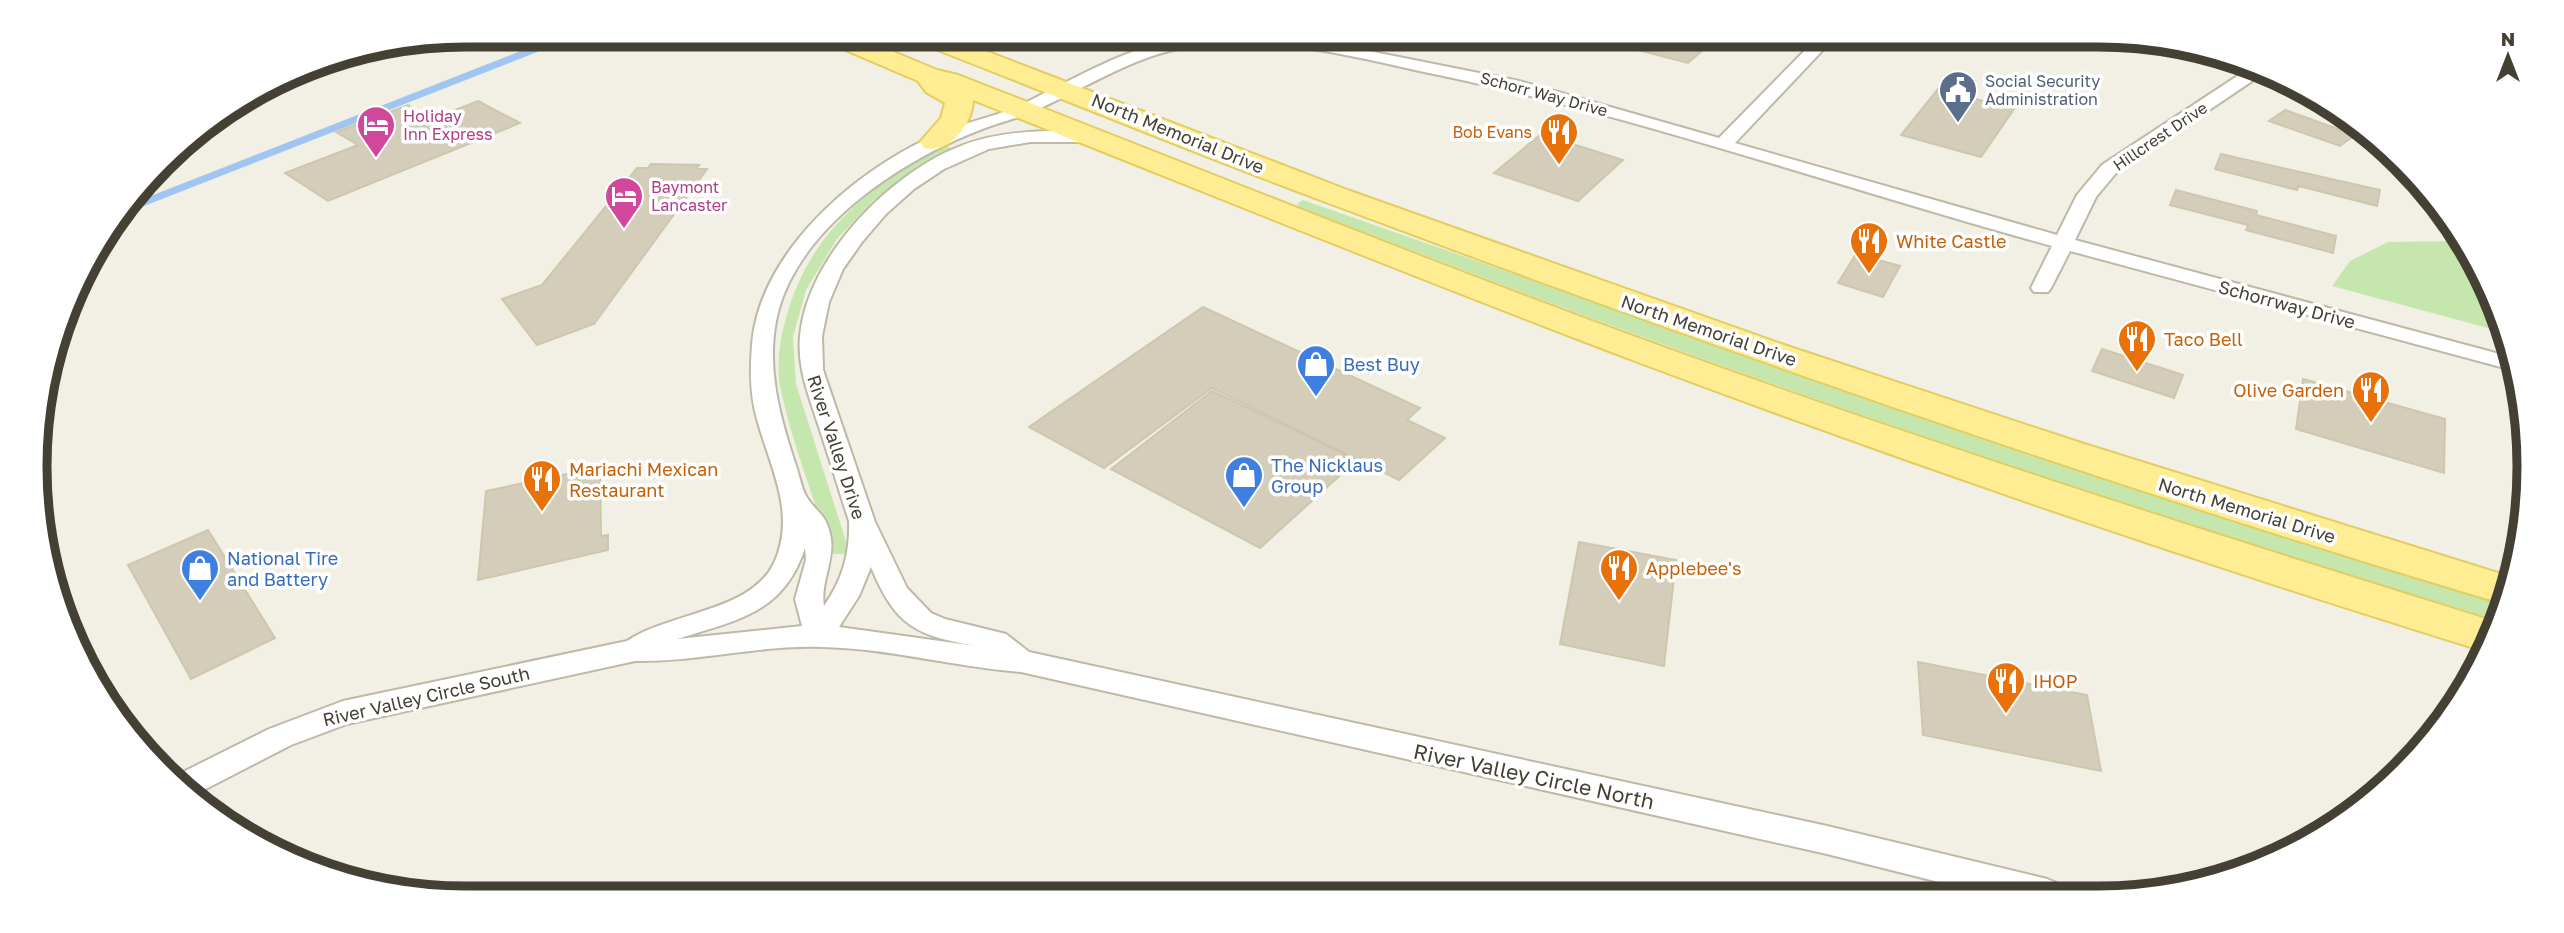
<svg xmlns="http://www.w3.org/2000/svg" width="2564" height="933" viewBox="0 0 2564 933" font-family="'Golos Text',sans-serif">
	<rect width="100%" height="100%" fill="#f2f0e5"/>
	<!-- green -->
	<g fill="#c5e7ad">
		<path d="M944 145 953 149 922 167 872 202 837 239 806 290 793 337 796 384 850 554H832C815 501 793 446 781 391 776 370 779 342 785 322 808 232 867 189 944 145Z"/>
		<path d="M1303 200 1925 418 2505 601 2497 620C2092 500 1692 361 1298 206V203Z"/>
		<path d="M2463 241 2471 250 2499 331 2332 286 2350 261 2388 242Z"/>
	</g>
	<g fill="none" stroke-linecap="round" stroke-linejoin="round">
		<!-- stream -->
		<path stroke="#a0c5f0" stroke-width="7" d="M132 207 571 35"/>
	</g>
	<!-- building -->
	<g fill="#d4cdba" stroke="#cec6ad" stroke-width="2">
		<path d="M1640 35H1701L1695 40 1710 44 1688 63 1626 47Z"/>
		<path d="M1938 89 2014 109 1981 157 1901 135Z"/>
		<path d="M478 101 520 123 328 201 285 173 358 145 336 132 408 105 432 119Z"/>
		<path d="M2285 110 2355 135 2340 146 2269 121Z"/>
		<path d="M1541 134 1623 160 1578 201 1494 173Z"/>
		<path d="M2221 154 2380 190 2377 206 2299 186 2297 190 2215 169Z"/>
		<path d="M651 164 699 165 696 169H707L594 324 537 345 502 299 542 285 637 168H648Z"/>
		<path d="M2176 190 2257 211 2256 215 2336 236 2333 253 2246 230 2248 225 2170 205Z"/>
		<path d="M1856 254 1900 266 1883 297 1838 283Z"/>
		<path d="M1203 307 1420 408 1407 420 1445 438 1399 480 1212 388 1104 468 1029 427Z"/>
		<path d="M2102 349 2183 375 2174 398 2092 371Z"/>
		<path d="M2303 379 2445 419 2444 473 2296 429Z"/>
		<path d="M1212 391 1357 460 1260 548 1111 469Z"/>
		<path d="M600 467 601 536 608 535V550L478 580 486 491Z"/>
		<path d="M208 530 275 638 191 679 128 565Z"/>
		<path d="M1579 542 1676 560 1664 666 1560 644Z"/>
		<path d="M1918 662 2087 695 2101 771 1923 735Z"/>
	</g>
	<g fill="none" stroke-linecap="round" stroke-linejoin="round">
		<defs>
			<path id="street" d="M1289 35 1519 81 1719 138 1820 35H1837L1735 143 2057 235 2077 195 2102 165 2248 69 2261 75 2116 173 2096 197 2075 240 2507 356 2512 370 2070 251 2051 288 2048 292H2034L2031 288 2052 246C1843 189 1637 115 1424 72 1347 55 1276 36 1196 46 1125 54 1072 101 1006 121 920 147 802 220 778 312 765 364 779 414 795 463 799 473 801 487 806 496 817 514 827 513 831 539 834 562 820 584 824 606 843 579 850 553 849 521 839 491 830 460 820 430 810 399 797 369 800 336 807 257 891 172 963 145 993 134 1025 131 1057 131 1070 131 1095 128 1103 138L1100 142H1030L989 149 944 169 914 189 886 214 862 242 843 269 829 302 822 336 823 370 875 522 907 588 931 613 945 619 1006 634 1029 652 1827 826 2047 879 2059 884 2063 894 1991 895 1827 854 1021 672C954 667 888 648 821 647 758 645 697 662 635 661L347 724 291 745 196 794 177 775 269 729 343 701 627 641C670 612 751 612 774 563 797 514 770 467 757 419 750 395 750 370 752 345 759 254 852 173 931 137 960 123 993 118 1021 105 1078 77 1129 45 1193 36 1224 32 1258 35 1289 35ZM805 548 806 560 795 599 802 626 677 639C737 620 783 614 805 548ZM871 567C896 627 916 635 976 646L839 627 859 596Z"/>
			<g id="primary">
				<path d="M818 35H853L937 70 958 75C1193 166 1426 261 1663 347 1938 447 2217 535 2496 622L2484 651C2198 563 1915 466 1635 361 1413 277 1193 187 973 100 973 124 949 154 924 148L920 142 941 118 945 103 926 92 918 81 822 40Z"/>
				<path d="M908 35H944L1350 191 1787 346 2081 443 2514 578 2504 604C2108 486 1717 349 1331 204 1191 152 1052 94 912 40Z"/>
			</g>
		</defs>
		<!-- street casing -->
		<use href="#street" stroke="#beb9a7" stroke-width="4"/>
		<!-- primary casing -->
		<use href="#primary" stroke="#e3cd62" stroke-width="4"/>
		<!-- street -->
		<use href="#street" fill="#fff" fill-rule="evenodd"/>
		<!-- primary -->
		<use href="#primary" fill="#feed92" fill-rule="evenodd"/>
	</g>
	<!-- icons -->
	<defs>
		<symbol id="civic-pin" viewBox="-11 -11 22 30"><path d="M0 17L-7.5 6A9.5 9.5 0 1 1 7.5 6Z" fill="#5c6f8a" stroke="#fff"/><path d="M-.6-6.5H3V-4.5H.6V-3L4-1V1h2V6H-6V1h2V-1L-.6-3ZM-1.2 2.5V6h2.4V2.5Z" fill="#fff"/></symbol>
		<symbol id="hotel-pin" viewBox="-11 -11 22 30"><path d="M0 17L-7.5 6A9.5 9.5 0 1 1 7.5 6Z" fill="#d1479c" stroke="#fff"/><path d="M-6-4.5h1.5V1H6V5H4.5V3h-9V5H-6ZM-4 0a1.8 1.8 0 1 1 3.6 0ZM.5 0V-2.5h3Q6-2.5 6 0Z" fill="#fff"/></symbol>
		<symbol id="restaurant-pin" viewBox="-11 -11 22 30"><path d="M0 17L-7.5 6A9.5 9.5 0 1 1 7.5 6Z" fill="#e8710a" stroke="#fff"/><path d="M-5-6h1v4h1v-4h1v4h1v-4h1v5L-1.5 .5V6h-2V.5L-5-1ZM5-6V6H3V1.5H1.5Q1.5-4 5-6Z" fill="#fff"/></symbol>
		<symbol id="shop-pin" viewBox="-11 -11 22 30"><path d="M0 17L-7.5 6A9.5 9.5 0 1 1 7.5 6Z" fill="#3f7fe0" stroke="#fff"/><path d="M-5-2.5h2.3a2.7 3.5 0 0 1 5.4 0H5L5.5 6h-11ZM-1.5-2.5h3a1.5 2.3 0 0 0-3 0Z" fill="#fff"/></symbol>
	</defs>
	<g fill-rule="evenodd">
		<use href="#civic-pin" x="1936" y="68" width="44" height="60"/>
		<use href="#hotel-pin" x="354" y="103" width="44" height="60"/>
		<use href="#restaurant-pin" x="1537" y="110" width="44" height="60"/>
		<use href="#hotel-pin" x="602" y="174" width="44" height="60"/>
		<use href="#restaurant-pin" x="1847" y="219" width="44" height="60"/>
		<use href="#restaurant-pin" x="2115" y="317" width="44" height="60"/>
		<use href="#shop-pin" x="1294" y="342" width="44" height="60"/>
		<use href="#restaurant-pin" x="2349" y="368" width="44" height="60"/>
		<use href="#shop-pin" x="1222" y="453" width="44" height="60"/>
		<use href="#restaurant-pin" x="520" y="457" width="44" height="60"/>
		<use href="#shop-pin" x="178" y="546" width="44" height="60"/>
		<use href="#restaurant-pin" x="1597" y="546" width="44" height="60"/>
		<use href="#restaurant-pin" x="1984" y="659" width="44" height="60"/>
	</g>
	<g text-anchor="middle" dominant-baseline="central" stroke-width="7" stroke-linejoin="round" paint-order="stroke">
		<!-- far-service labels -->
		<g font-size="16" fill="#4e5e75" stroke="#fff" text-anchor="start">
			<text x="1985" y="81">Social Security<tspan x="1985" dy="18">Administration</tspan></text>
		</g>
		<!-- far-street labels -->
		<g font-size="16" fill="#444034" stroke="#fff">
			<text transform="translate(1544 94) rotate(15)">Schorr Way Drive</text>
			<text transform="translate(2160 136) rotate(-34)">Hillcrest Drive</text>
		</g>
		<!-- far-hotel labels -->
		<g font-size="16" fill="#b23c85" stroke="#fff" text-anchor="start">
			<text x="403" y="116">Holiday<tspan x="403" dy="18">Inn Express</tspan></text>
			<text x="651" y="187">Baymont<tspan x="651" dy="18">Lancaster</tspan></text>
		</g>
		<!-- far-food labels -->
		<g font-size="16" fill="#c56008" stroke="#fff" text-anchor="end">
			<text x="1532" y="132">Bob Evans</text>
		</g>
		<!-- street labels -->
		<g font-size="18" fill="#444034" stroke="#fff">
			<text transform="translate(1178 133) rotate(22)">North Memorial Drive</text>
			<text transform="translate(2287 304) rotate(15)">Schorrway Drive</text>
			<text transform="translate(1709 330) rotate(19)">North Memorial Drive</text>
			<text transform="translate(837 447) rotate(72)">River Valley Drive</text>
			<text transform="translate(2247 510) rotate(17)">North Memorial Drive</text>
			<text transform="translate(426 696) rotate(-13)">River Valley Circle South</text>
		</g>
		<!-- food labels -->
		<g font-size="18" fill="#c56008" stroke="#fff" text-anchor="start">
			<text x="1896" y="241">White Castle</text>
			<text x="2164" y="339">Taco Bell</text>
			<text x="2344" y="390" text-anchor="end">Olive Garden</text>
			<text x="569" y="469">Mariachi Mexican<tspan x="569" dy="21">Restaurant</tspan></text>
			<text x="1646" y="568">Applebee's</text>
			<text x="2033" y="681">IHOP</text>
		</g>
		<!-- shop labels -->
		<g font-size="18" fill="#366cbe" stroke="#fff" text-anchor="start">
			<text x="1343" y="364">Best Buy</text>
			<text x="1271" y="465">The Nicklaus<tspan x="1271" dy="21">Group</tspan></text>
			<text x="227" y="558">National Tire<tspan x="227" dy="21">and Battery</tspan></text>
		</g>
		<!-- near-street labels -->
		<g font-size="21" fill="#444034" stroke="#fff">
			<text transform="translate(1534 776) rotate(12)">River Valley Circle North</text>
		</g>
	</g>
	<!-- crop -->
	<path d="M0 0H2564V933H0ZM466 47H2098A419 419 0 0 1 2517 466V467A419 419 0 0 1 2098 886H466A419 419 0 0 1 47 467V466A419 419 0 0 1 466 47Z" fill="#fff" fill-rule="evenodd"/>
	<path fill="none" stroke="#444034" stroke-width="9" d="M466 47H2098A419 419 0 0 1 2517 466V467A419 419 0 0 1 2098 886H466A419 419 0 0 1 47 467V466A419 419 0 0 1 466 47Z"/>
	<!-- north arrow -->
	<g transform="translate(2508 56)" stroke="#ffffff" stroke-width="5" paint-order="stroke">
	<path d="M0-5L12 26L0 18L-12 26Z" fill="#444034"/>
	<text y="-10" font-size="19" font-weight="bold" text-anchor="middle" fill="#444034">N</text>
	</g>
</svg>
